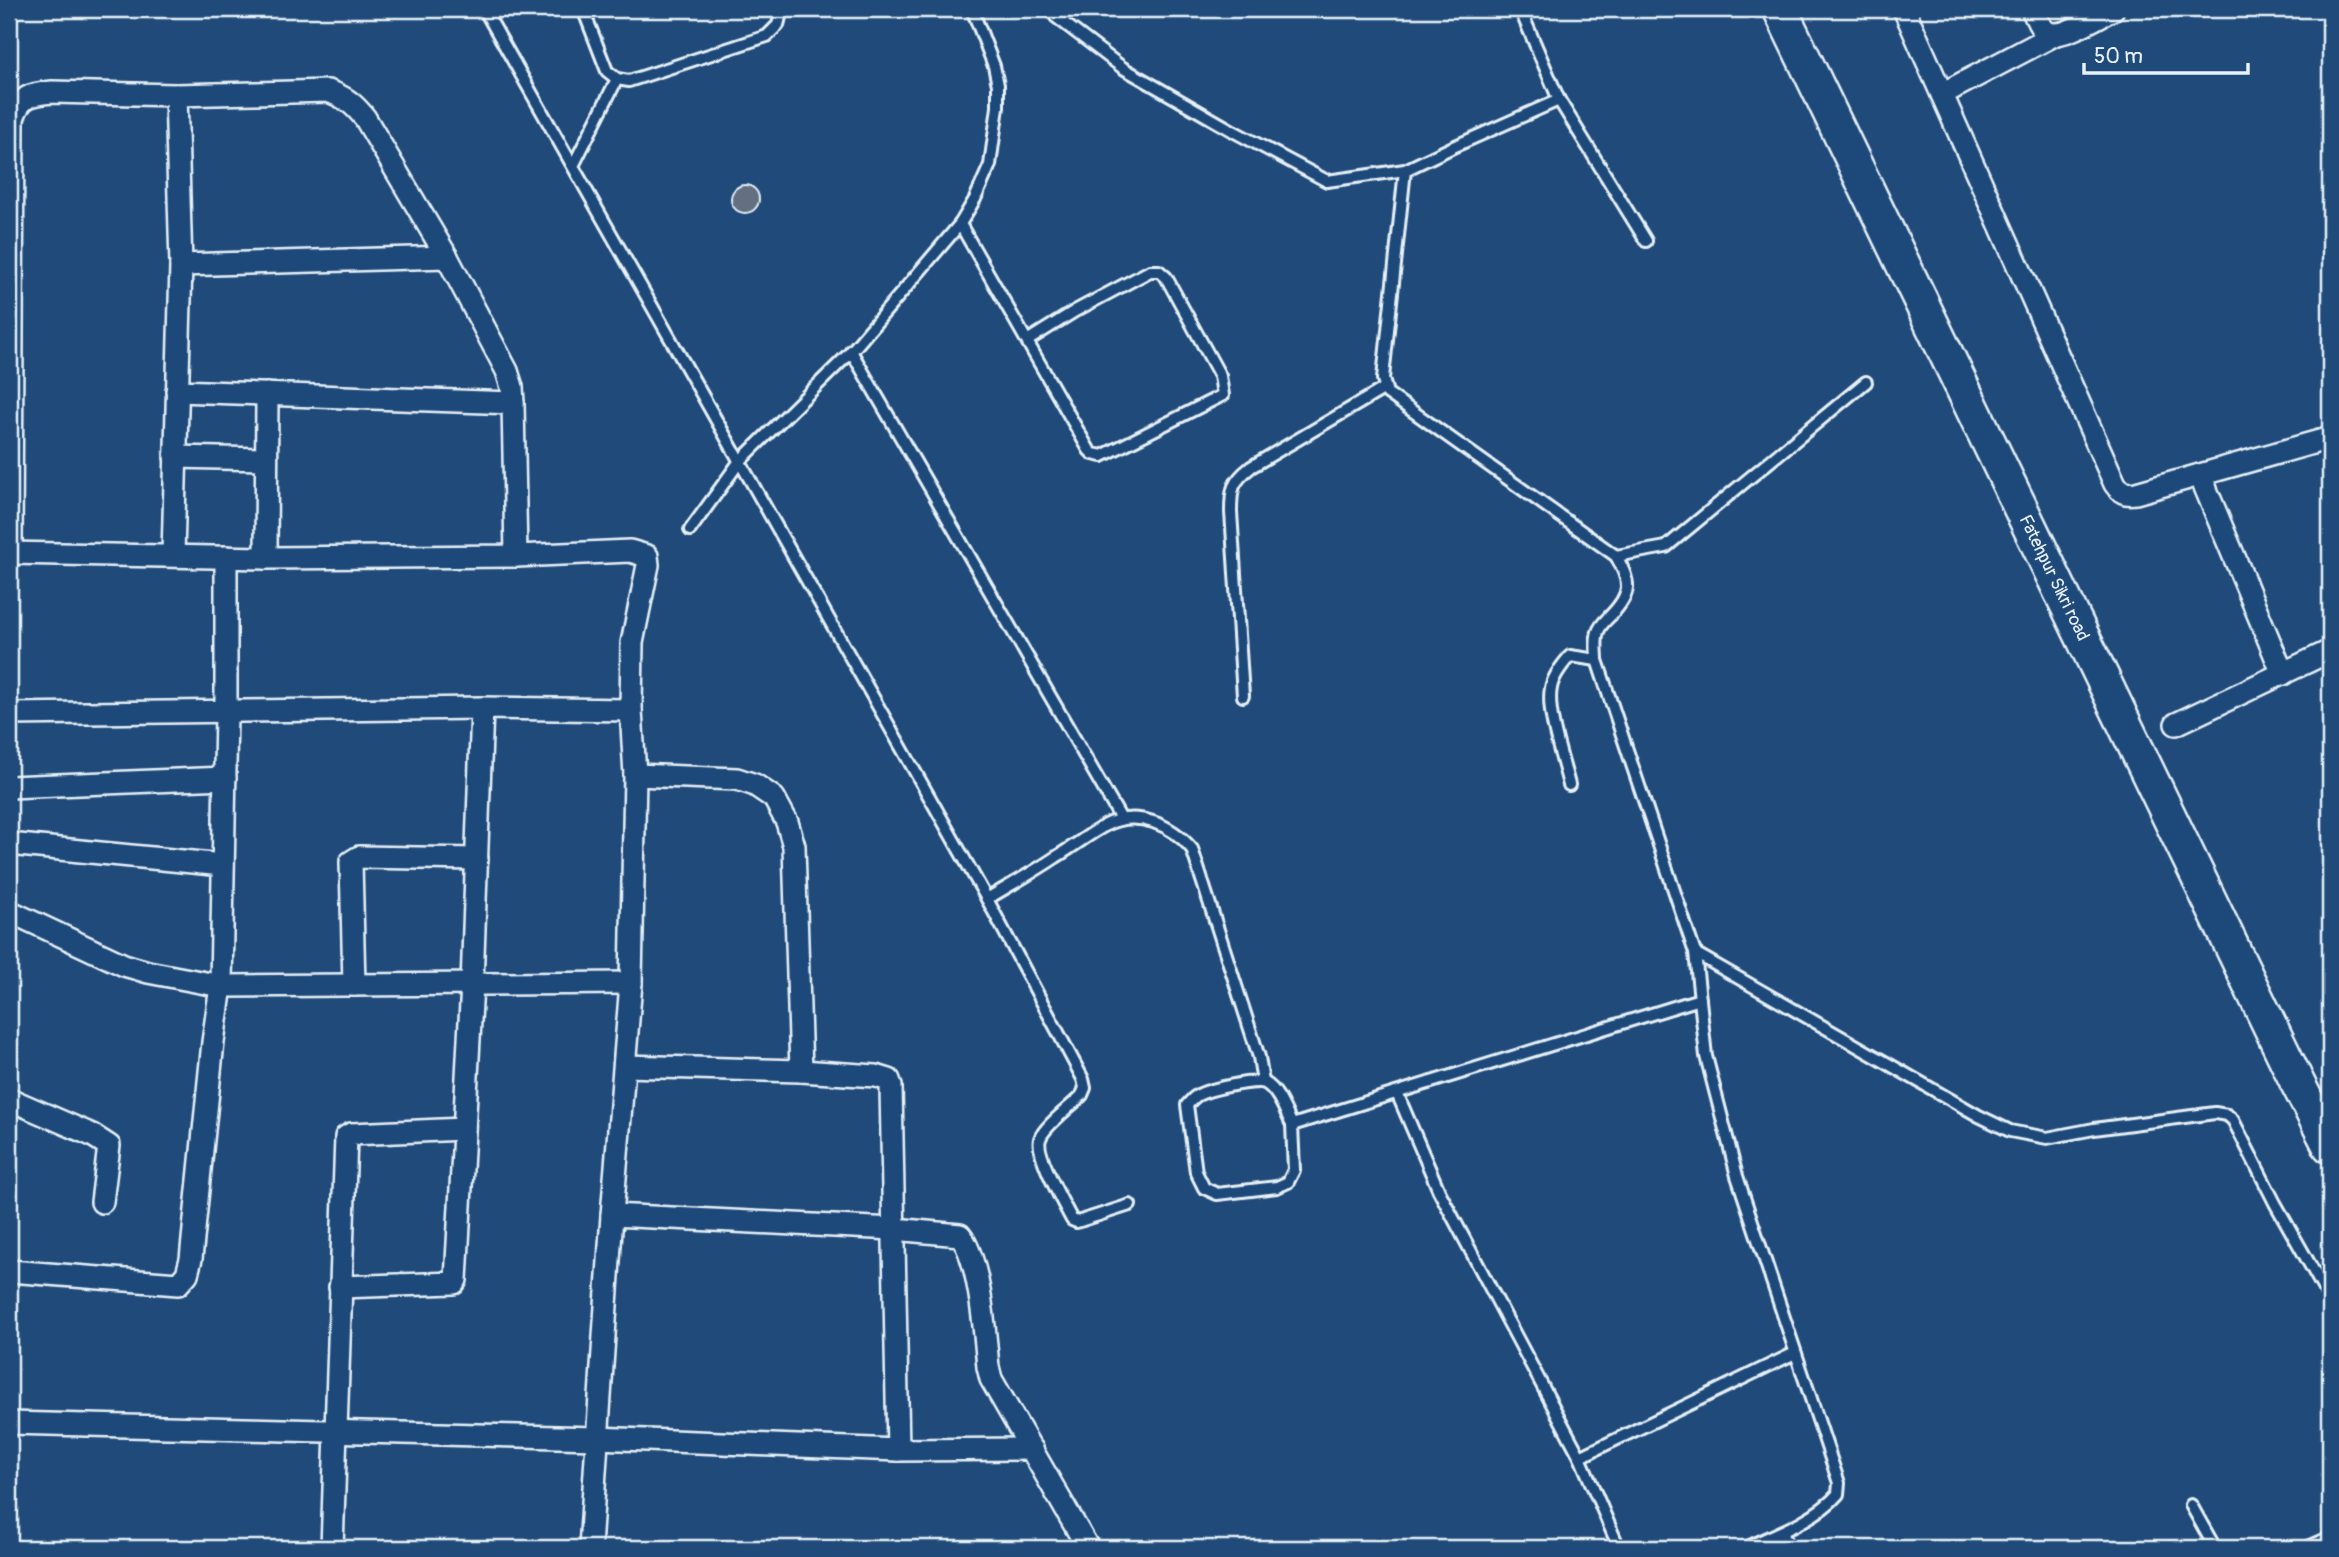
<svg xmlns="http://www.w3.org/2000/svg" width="2339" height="1557" viewBox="0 0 2339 1557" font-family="Pangolin,sans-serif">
	<rect width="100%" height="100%" fill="#1f4a7a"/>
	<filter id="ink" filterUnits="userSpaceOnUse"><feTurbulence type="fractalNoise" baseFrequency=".0143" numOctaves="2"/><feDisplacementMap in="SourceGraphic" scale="14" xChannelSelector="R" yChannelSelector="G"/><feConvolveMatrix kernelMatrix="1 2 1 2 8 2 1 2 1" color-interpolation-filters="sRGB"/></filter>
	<g filter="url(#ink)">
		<!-- building -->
		<circle fill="#626f82" stroke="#e8f1f8" stroke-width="2" cx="745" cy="199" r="14"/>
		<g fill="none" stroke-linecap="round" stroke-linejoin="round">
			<defs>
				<g id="lane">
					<path d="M484 9 987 899"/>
					<path d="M583 9 607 71 617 79 629 81 767 36 778 25 782 9"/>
					<path d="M1051 9 1056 17 1123 68 1233 131 1327 181 1405 170 1453 147 1559 100 1646 241"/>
					<path d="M1520 9 1559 100"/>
					<path d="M574 164 617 79"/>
					<path d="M1405 170 1384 368 1383 379 1387 393 1616 556C1631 582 1632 593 1611 615 1606 620 1600 625 1598 632 1595 640 1597 652 1597 660L1570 656C1562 665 1553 676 1551 688 1546 712 1563 760 1569 785"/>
					<path d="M960 224 1089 450 1093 454 1102 456 1223 395 1220 376 1166 277 1159 271H1150L1075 311 1027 341"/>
					<path d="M851 351 1121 819"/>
					<path d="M690 530 740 461 851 352 960 224 975 199 990 165 998 107V85L994 66 972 9"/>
					<path d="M1616 556 1666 547 1866 382"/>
					<path d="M1597 660 1695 953 1706 1056 1737 1176 1839 1483 1838 1494C1817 1519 1774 1535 1745 1548"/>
					<path d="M1243 696 1231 512C1231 489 1232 482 1251 467L1385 388"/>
					<path d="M1695 953 1979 1116 2010 1131 2047 1138 2094 1129 2215 1113 2227 1115 2233 1120 2275 1203 2330 1300"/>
					<path d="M1397 1093 1439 1191 1580 1457 1619 1548"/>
					<path d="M1292 1125C1286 1113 1278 1090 1265 1083 1255 1079 1203 1090 1195 1097 1192 1099 1190 1102 1187 1105L1196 1172 1204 1188 1217 1194 1277 1187 1288 1182 1294 1170 1292 1125 1700 999"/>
					<path d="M1130 1205 1077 1222 1072 1220C1064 1205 1035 1153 1040 1139 1044 1126 1072 1106 1082 1095L1085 1088 1083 1079 987 899C1010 885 1034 872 1056 857 1073 847 1089 834 1106 825 1137 809 1172 825 1192 849L1259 1057 1263 1082"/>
					<path d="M1580 1457 1795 1353"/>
					<path d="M2191 1505 2215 1548"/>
					<path d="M1782 1532 1789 1548"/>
					<path d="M2305 1548 2330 1537"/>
				</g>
				<g id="street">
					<path d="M1904 9 2115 484C2121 492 2125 495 2136 493L2330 438"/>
					<path d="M2032 9C2036 16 2039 28 2047 32 2060 41 2100 15 2113 9"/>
					<path d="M1942 94 2056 34"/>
					<path d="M181 265 447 257"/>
					<path d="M177 391 513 403"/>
					<path d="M175 457 266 459"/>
					<path d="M2200 475 2283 674"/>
					<path d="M9 553 266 558 516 556 630 551 647 556 648 565 632 643 631 710 635 775 631 983 612 1215 590 1548"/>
					<path d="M11 553 13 118C21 96 30 94 52 92L176 95 328 91C345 97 354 104 365 118L447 257 507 371 512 387 513 403 516 556"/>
					<path d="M173 555 181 265 176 95"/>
					<path d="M266 558 267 394"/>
					<path d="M9 714 482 708 631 710"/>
					<path d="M2176 724 2330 651"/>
					<path d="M635 775 737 779 755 785 774 798 787 822 794 846 801 1071"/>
					<path d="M9 787 225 778"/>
					<path d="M19 845 223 865"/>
					<path d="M9 911 124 965 148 972 221 986 631 983"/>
					<path d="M354 985 351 862 359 857 477 859"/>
					<path d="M625 1066 801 1071 876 1076 889 1080 891 1086 898 1450"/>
					<path d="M9 1099 92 1135 109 1146 102 1202"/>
					<path d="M612 1215 894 1229 960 1235C980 1259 985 1335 988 1367L991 1379 1088 1548"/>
					<path d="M9 1271 178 1284 187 1274 191 1259 213 1042 221 986 226 713V557"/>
					<path d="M340 1287 454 1283 456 1280 472 984 482 708"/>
					<path d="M9 1423 596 1438 898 1450 1032 1449"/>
					<path d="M332 1548 346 1137 351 1134 464 1129"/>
				</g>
				<path id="primary" d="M1780 9 2298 1084 2330 1146"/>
			</defs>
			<!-- lane casing -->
			<use href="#lane" stroke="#e8f1f8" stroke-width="16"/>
			<!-- street casing -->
			<use href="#street" stroke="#e8f1f8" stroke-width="26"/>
			<!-- primary casing -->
			<use href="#primary" stroke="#e8f1f8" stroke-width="38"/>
			<!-- lane -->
			<use href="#lane" stroke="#1f4a7a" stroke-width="10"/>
			<!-- street -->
			<use href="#street" stroke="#1f4a7a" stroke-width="21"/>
			<!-- primary -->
			<use href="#primary" stroke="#1f4a7a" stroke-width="33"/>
		</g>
	</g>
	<g text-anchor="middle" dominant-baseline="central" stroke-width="6" stroke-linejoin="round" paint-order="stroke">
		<!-- street labels -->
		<g font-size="18" fill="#e8f1f8" stroke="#1f4a7a">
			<text transform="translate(2054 578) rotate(64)">Fatehpur Sikri road</text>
		</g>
	</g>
	<!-- margin -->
	<rect width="2339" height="1557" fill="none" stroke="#1f4a7a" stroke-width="35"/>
	<rect x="18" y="18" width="2304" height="1522" fill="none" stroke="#e8f1f8" stroke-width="2.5" filter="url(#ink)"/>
	<!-- scale -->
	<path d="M2084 63v10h164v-10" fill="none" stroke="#e8f1f8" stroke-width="3.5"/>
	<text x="2094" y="63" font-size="21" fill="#e8f1f8" stroke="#1f4a7a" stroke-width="5" paint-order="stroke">50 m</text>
</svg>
